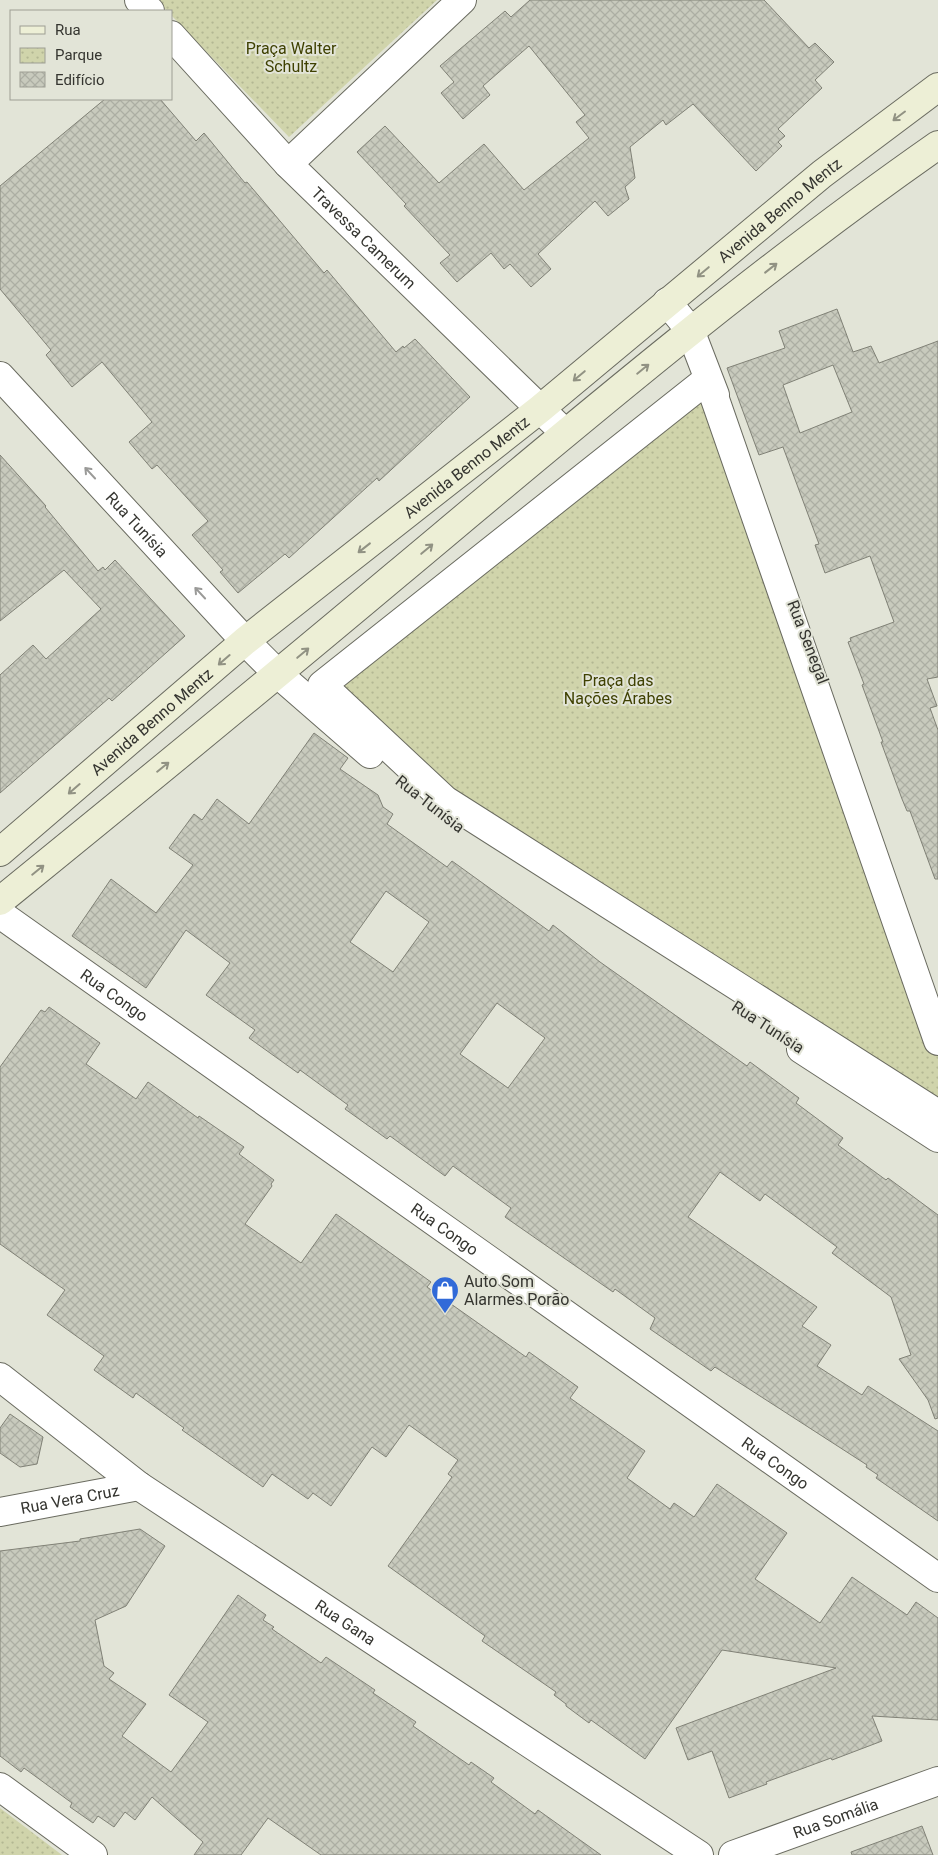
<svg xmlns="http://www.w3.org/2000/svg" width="938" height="1855" font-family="Roboto,sans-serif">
	<defs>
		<pattern id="park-dots" width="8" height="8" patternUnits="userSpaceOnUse" patternTransform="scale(1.25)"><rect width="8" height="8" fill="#d0d4ab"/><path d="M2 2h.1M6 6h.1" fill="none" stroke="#b3b793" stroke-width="1.8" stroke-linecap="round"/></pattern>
		<pattern id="building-cross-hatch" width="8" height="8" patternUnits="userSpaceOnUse" patternTransform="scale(1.25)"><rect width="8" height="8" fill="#c8cabd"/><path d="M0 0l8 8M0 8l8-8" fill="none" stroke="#acaea3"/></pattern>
	</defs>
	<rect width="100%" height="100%" fill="#e2e4d7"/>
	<g fill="url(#park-dots)">
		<path d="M 157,0 L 437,0 L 289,137 L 171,15 L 171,11 L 167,11 Z"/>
		<path d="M 708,379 L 938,1041 L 938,1114 L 445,800 L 322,685 Z"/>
		<path d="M 0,1808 L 62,1855 L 0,1855 Z"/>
	</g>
	<g fill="url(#building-cross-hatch)" stroke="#808176" fill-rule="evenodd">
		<path d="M 530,0 L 764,0 L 809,48 L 815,43 L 834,62 L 815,80 L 822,88 L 778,129 L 785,136 L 778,142 L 782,146 L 756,171 L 693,104 L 666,125 L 663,120 L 630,147 L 635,178 L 625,187 L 629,199 L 608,216 L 595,201 L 538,254 L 551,269 L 531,287 L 510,264 L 504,269 L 491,253 L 457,282 L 440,263 L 450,255 L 404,206 L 406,204 L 357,152 L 385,126 L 439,183 L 484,144 L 524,190 L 589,138 L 576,122 L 585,115 L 529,46 L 483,86 L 490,95 L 463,119 L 441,93 L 454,82 L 440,66 L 505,11 L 511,17 Z"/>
		<path d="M 105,99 L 160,99 L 196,141 L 204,133 L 245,183 L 247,182 L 324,273 L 327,270 L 396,352 L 403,346 L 404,348 L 415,339 L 470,397 L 379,481 L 377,478 L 289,558 L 285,554 L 238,593 L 220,572 L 223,570 L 192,535 L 208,521 L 157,465 L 152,469 L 129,442 L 152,422 L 102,362 L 72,387 L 46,355 L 51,350 L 0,289 L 0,186 Z"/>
		<path d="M 837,309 L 853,352 L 871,346 L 879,363 L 938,341 L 938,677 L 927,679 L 937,706 L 930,708 L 938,730 L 938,879 L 935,879 L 910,811 L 907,811 L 902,799 L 881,742 L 883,742 L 862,685 L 864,684 L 848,642 L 851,641 L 850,638 L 894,622 L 870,556 L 825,573 L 815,545 L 819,544 L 783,447 L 759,455 L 727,368 L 785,348 L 779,331 ZM 833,365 L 852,412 L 800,433 L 783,385 Z"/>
		<path d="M 0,455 L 46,506 L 45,507 L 98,571 L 103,567 L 105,570 L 115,560 L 185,636 L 112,701 L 109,698 L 0,793 L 0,675 L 33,645 L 46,659 L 101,609 L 64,570 L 0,621 Z"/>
		<path d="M 314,733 L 348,758 L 340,769 L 378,795 L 383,807 L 393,814 L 387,824 L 447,867 L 452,861 L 549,931 L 553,925 L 600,962 L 747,1066 L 750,1062 L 799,1098 L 796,1103 L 843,1138 L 838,1145 L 886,1180 L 888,1178 L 938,1215 L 938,1418 L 935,1419 L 928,1400 L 899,1359 L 911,1355 L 891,1297 L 832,1253 L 837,1247 L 765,1194 L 760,1201 L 720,1172 L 688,1217 L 817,1307 L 802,1326 L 831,1345 L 817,1366 L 862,1395 L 868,1386 L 938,1431 L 938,1521 L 876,1478 L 878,1475 L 866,1467 L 867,1465 L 715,1367 L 711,1371 L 650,1329 L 655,1318 L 615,1289 L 613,1292 L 505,1217 L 511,1208 L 453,1166 L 445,1176 L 390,1136 L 387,1139 L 345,1109 L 348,1105 L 300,1070 L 298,1073 L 249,1038 L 255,1030 L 206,995 L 230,963 L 186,930 L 146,988 L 72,936 L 111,879 L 156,913 L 193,865 L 169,848 L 194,814 L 202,820 L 217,799 L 249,824 ZM 386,891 L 429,922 L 393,972 L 350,942 ZM 497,1003 L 545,1038 L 508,1088 L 460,1054 Z"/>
		<path d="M 49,1007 L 100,1043 L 86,1064 L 136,1099 L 148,1082 L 198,1118 L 199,1116 L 244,1147 L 239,1154 L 274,1180 L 271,1184 L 272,1186 L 245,1224 L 301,1263 L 336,1214 L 431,1282 L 427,1287 L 526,1357 L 529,1352 L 578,1387 L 570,1398 L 645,1451 L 627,1478 L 670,1509 L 674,1503 L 694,1517 L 717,1484 L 787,1533 L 755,1579 L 820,1623 L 852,1577 L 907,1615 L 916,1602 L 938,1618 L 938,1720 L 872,1716 L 882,1741 L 832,1760 L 831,1758 L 766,1782 L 767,1784 L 729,1798 L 712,1751 L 688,1760 L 676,1728 L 836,1668 L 722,1650 L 645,1759 L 591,1720 L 589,1723 L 566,1706 L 566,1704 L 554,1695 L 556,1692 L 482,1641 L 485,1636 L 388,1566 L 452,1477 L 448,1474 L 458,1460 L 409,1425 L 386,1457 L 372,1447 L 331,1506 L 313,1493 L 308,1499 L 272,1474 L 263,1487 L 182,1430 L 184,1428 L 136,1393 L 133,1398 L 94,1370 L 104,1356 L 47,1315 L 65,1290 L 0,1244 L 0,1067 L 41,1010 L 45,1012 Z"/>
		<path d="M 10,1414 L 43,1437 L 37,1464 L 20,1467 L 0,1453 L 0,1428 Z"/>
		<path d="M 140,1529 L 165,1546 L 126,1606 L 95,1620 L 104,1666 L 114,1673 L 109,1679 L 146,1704 L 122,1736 L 171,1772 L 208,1722 L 169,1695 L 238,1595 L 266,1615 L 263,1620 L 274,1627 L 272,1629 L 321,1663 L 326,1657 L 375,1690 L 373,1693 L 416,1722 L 413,1726 L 469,1765 L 471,1762 L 494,1778 L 491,1782 L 535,1814 L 538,1810 L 601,1855 L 321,1855 L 268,1818 L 241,1855 L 194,1855 L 203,1842 L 152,1797 L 135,1820 L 125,1812 L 114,1827 L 98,1816 L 93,1823 L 70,1807 L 72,1803 L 24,1768 L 21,1772 L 0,1756 L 0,1551 L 80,1541 L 80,1539 Z"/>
		<path d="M 922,1826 L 933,1855 L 852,1855 L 851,1852 Z"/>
	</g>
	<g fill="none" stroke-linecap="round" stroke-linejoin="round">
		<g stroke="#6a6b60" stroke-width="30">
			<g id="street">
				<path d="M 139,0 L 150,11"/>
				<path id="s1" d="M 171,35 L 288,164 L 565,433"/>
				<path d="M 288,164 L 462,0"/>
				<path d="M 667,302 L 690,330 L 715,395"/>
				<path id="s2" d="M 0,376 L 245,641 L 278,674 L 370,754"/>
				<path id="s3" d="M 0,914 L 938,1578"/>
				<path d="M 938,1041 L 708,379 L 322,685 L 445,800 L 938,1114"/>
				<path d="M 801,1049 L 938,1138"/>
				<path id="s4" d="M 0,1377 L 139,1486 L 699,1855"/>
				<path id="s5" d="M 0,1512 L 139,1486"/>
				<path d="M 0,1787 L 93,1855"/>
				<path id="s6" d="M 733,1855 L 938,1781"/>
			</g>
		</g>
		<g stroke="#6a6b60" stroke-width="30">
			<g id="secondary">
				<path id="s7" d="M 0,852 L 245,641 L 540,409 L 822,174 L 938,87"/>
				<path d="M 0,901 C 133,793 266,684 397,574 C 574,426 749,277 938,145"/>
			</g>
		</g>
		<use href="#street" stroke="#fff" stroke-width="28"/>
		<use href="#secondary" stroke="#edefd6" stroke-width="28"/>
	</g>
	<defs><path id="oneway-shaft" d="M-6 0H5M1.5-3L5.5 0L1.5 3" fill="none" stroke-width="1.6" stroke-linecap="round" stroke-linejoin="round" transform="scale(1.25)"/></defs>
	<g stroke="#919283">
		<use href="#oneway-shaft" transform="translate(899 116) rotate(143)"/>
		<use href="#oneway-shaft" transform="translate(771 268) rotate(-38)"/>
		<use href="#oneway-shaft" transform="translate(703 272) rotate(140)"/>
		<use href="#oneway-shaft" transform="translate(643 369) rotate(-39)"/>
		<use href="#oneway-shaft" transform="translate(579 376) rotate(140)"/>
		<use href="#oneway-shaft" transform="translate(364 548) rotate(142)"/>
		<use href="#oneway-shaft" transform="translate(427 549) rotate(-40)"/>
		<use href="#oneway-shaft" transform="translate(303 653) rotate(-40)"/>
		<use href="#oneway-shaft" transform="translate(224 660) rotate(139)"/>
		<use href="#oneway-shaft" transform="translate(163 767) rotate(-39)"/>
		<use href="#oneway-shaft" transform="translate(74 789) rotate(139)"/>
		<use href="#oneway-shaft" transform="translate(38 870) rotate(-39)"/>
	</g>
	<g stroke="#9a9a98">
		<use href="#oneway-shaft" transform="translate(90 473) rotate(-133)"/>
		<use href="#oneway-shaft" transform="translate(200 593) rotate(-133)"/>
	</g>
	<defs>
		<g id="shop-pin" transform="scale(1.4375)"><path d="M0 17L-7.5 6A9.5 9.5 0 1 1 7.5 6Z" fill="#316ad8" stroke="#e2e4d7"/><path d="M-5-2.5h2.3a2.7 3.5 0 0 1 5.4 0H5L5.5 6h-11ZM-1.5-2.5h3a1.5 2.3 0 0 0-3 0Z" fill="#fff"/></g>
	</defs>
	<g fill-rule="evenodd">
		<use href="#shop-pin" x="445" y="1290"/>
	</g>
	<g text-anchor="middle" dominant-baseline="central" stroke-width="4" stroke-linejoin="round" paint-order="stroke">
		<g font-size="16" fill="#3f4102" stroke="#e2e4d7">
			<text x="291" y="48">Praça Walter<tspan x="291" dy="18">Schultz</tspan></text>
			<text x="618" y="680">Praça das<tspan x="618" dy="18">Nações Árabes</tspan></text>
		</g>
		<g font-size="16" fill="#353530" stroke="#e2e4d7">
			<text stroke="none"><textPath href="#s7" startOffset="1010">Avenida Benno Mentz</textPath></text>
			<text stroke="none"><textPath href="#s1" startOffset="280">Travessa Camerum</textPath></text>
			<text stroke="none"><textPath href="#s7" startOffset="605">Avenida Benno Mentz</textPath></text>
			<text stroke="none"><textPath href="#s2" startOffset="202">Rua Tunísia</textPath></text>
			<text transform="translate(808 642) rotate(69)">Rua Senegal</text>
			<text stroke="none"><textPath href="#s7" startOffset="200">Avenida Benno Mentz</textPath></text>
			<text transform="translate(430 804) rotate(38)">Rua Tunísia</text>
			<text stroke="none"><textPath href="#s3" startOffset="140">Rua Congo</textPath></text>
			<text transform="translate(768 1027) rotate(33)">Rua Tunísia</text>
			<text stroke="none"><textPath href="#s3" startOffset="545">Rua Congo</textPath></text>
			<text stroke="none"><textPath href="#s3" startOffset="950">Rua Congo</textPath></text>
			<text stroke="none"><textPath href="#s5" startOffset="71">Rua Vera Cruz</textPath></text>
			<text stroke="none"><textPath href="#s4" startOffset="424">Rua Gana</textPath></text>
			<text stroke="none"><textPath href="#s6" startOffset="109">Rua Somália</textPath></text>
		</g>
		<g font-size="16" fill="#353530" stroke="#e2e4d7" text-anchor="start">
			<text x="464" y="1281">Auto Som<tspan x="464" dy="18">Alarmes Porão</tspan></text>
		</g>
	</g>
	<rect x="10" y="10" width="162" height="90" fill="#e2e4d7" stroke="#9d9e94"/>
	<rect x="20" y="26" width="25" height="8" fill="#edefd6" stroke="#9d9e94"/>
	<text x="55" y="35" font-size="15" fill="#353530">Rua</text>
	<rect x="20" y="48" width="25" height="15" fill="url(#park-dots)" stroke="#9d9e94"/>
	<text x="55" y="60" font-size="15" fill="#353530">Parque</text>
	<rect x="20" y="72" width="25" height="15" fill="url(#building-cross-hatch)" stroke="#9d9e94"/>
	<text x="55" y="85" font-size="15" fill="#353530">Edifício</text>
</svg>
